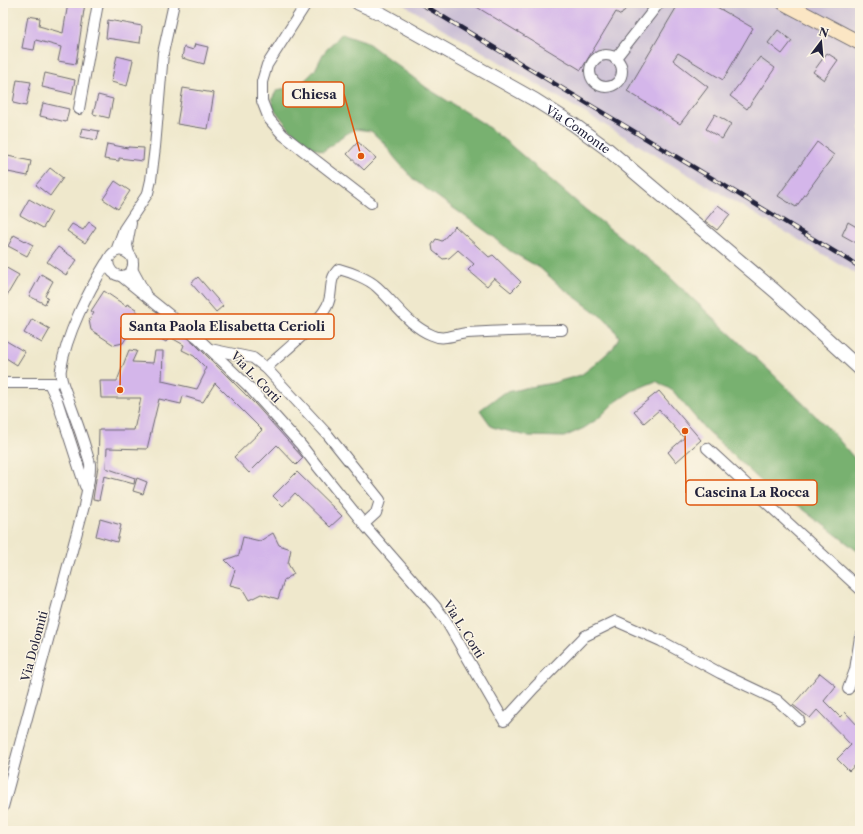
<svg xmlns="http://www.w3.org/2000/svg" width="863" height="834" font-family="'Libre Caslon Text',serif">
	<rect width="100%" height="100%" fill="#fcf5e5"/>
	<filter id="ink" filterUnits="userSpaceOnUse"><feTurbulence type="fractalNoise" baseFrequency=".025" numOctaves="2"/><feDisplacementMap in="SourceGraphic" scale="8" xChannelSelector="R" yChannelSelector="G"/><feConvolveMatrix kernelMatrix="1 2 1 2 8 2 1 2 1" color-interpolation-filters="sRGB"/></filter>
	<filter id="wash" filterUnits="userSpaceOnUse"><feTurbulence type="fractalNoise" baseFrequency=".012" numOctaves="4" result="noise"/><feDisplacementMap in="SourceGraphic" scale="16" xChannelSelector="R" yChannelSelector="G"/><feGaussianBlur stdDeviation="0.9" result="paint"/><feColorMatrix in="noise" values="0 0 0 0 0 0 0 0 0 0 0 0 0 0 0 0 0 1.4 0 .05"/><feComposite in="paint" operator="in"/></filter>
	<g filter="url(#wash)">
		<rect width="100%" height="100%" fill="#efe8cc"/>
		<path fill="#cbbfd5" d="M 401,3 L 860,3 L 860,276 L 645,149 Z"/>
		<path fill="#78b16f" stroke="#4d6a55" d="M 341,33 L 365,41 L 427,88 L 484,124 L 508,143 L 586,210 L 661,269 L 774,375 L 833,433 L 860,465 L 860,553 L 799,506 L 762,482 L 705,429 L 673,391 L 656,381 L 632,391 L 614,403 L 599,418 L 584,428 L 564,437 L 527,436 L 492,427 L 480,410 L 503,393 L 525,388 L 553,383 L 581,375 L 594,365 L 613,348 L 619,337 L 610,323 L 560,286 L 540,268 L 510,251 L 494,237 L 414,180 L 394,157 L 384,143 L 371,131 L 355,129 L 341,137 L 332,145 L 323,151 C 301,146 284,122 272,106 L 273,97 L 277,90 L 300,85 L 315,70 L 323,54 Z"/>
		<g id="blocks">
			<g fill="#d4b6ea">
				<path d="M 68,3 L 85,3 L 76,64 L 58,61 L 61,47 L 36,40 L 34,50 L 22,48 L 28,16 L 40,18 L 39,26 L 63,33 Z"/>
				<path d="M 470,3 L 630,3 L 621,15 L 616,12 L 581,70 Z"/>
				<path d="M 679,3 L 710,3 L 753,28 L 723,80 L 678,53 L 673,60 L 708,87 L 680,124 L 627,91 Z"/>
				<path d="M 108,20 L 142,26 L 140,43 L 106,38 Z"/>
				<path d="M 778,30 L 792,41 L 782,54 L 768,43 Z"/>
				<path d="M 195,44 L 208,47 L 204,64 L 182,58 L 184,47 L 193,50 Z"/>
				<path d="M 827,53 L 838,60 L 824,80 L 813,72 Z"/>
				<path d="M 117,56 L 133,60 L 127,86 L 111,82 Z"/>
				<path d="M 760,57 L 775,68 L 747,109 L 730,96 Z"/>
				<path d="M 45,73 L 75,80 L 72,94 L 42,87 Z"/>
				<path d="M 17,80 L 31,82 L 26,106 L 13,103 Z"/>
				<path d="M 183,88 L 214,93 L 208,129 L 177,124 Z"/>
				<path d="M 98,95 L 113,99 L 109,118 L 93,114 Z"/>
				<path d="M 43,103 L 69,109 L 66,122 L 40,116 Z"/>
				<path d="M 715,114 L 731,124 L 722,139 L 706,129 Z"/>
				<path d="M 82,128 L 99,131 L 97,140 L 80,137 Z"/>
				<path d="M 358,142 L 376,158 L 364,170 L 347,154 Z"/>
				<path d="M 817,142 L 834,155 L 796,207 L 778,196 Z"/>
				<path d="M 107,144 L 128,148 L 128,147 L 144,148 L 143,161 L 119,158 L 119,161 L 104,159 Z"/>
				<path d="M 3,155 L 31,161 L 28,176 L 3,171 Z"/>
				<path d="M 50,168 L 63,178 L 50,196 L 36,185 Z"/>
				<path d="M 115,181 L 130,191 L 118,209 L 103,199 Z"/>
				<path d="M 29,199 L 52,212 L 43,228 L 20,215 Z"/>
				<path d="M 718,205 L 730,214 L 717,230 L 705,221 Z"/>
				<path d="M 89,222 L 96,227 L 85,243 L 67,231 L 72,224 L 83,230 Z"/>
				<path d="M 848,222 L 860,229 L 860,245 L 842,235 Z"/>
				<path d="M 455,226 L 489,257 L 493,255 L 521,282 L 511,292 L 494,278 L 487,286 L 468,270 L 474,264 L 458,250 L 449,258 L 443,259 L 433,251 L 432,245 L 436,239 L 442,241 Z"/>
				<path d="M 14,235 L 33,245 L 27,256 L 8,246 Z"/>
				<path d="M 58,247 L 77,260 L 66,275 L 47,262 Z"/>
				<path d="M 3,266 L 19,275 L 3,302 Z"/>
				<path d="M 41,274 L 53,281 L 45,296 L 48,297 L 45,304 L 29,296 Z"/>
				<path d="M 198,277 L 223,306 L 216,312 L 191,283 Z"/>
				<path d="M 104,291 L 126,306 L 127,304 L 136,309 L 137,321 L 123,343 L 114,345 L 91,330 L 89,320 L 94,313 L 91,311 Z"/>
				<path d="M 158,314 L 193,342 L 255,404 L 303,458 L 296,465 L 277,445 L 249,473 L 234,457 L 262,430 L 215,383 L 203,402 L 183,396 L 181,404 L 159,399 L 147,449 L 107,448 L 106,468 L 135,478 L 134,484 L 104,476 L 99,500 L 93,499 L 98,466 L 99,430 L 134,430 L 141,398 L 101,398 L 100,381 L 117,381 L 129,350 L 137,351 L 132,362 L 153,363 L 155,351 L 163,351 L 162,381 L 197,389 L 205,373 L 204,371 L 206,368 L 194,356 L 182,350 L 184,345 L 170,337 L 166,342 L 147,331 Z"/>
				<path d="M 32,319 L 50,329 L 42,343 L 24,333 Z"/>
				<path d="M 3,339 L 25,352 L 17,365 L 3,356 Z"/>
				<path d="M 659,391 L 701,440 L 676,462 L 668,452 L 684,438 L 659,410 L 644,423 L 634,411 Z"/>
				<path d="M 297,472 L 342,516 L 330,527 L 295,493 L 283,506 L 273,496 Z"/>
				<path d="M 137,478 L 147,482 L 143,494 L 133,491 Z"/>
				<path d="M 100,519 L 121,525 L 117,542 L 96,536 Z"/>
				<path d="M 273,533 L 279,545 L 291,549 L 288,564 L 294,574 L 284,580 L 278,599 L 261,594 L 249,600 L 242,588 L 230,585 L 235,570 L 225,560 L 239,555 L 243,537 L 260,541 Z"/>
				<path d="M 820,673 L 836,686 L 824,701 L 840,717 L 845,712 L 860,728 L 860,761 L 849,771 L 837,759 L 851,745 L 817,710 L 810,718 L 793,705 Z"/>
			</g>
		</g>
	</g>
	<g filter="url(#ink)">
		<use href="#blocks" fill-opacity="0" stroke="#6a676e" stroke-width="1"/>
		<g fill="none" stroke-linecap="round" stroke-linejoin="round">
			<g stroke="#6a676e" stroke-width="12">
				<g id="minor">
					<path d="M 305,3 L 304,7 L 267,65 L 262,82 L 262,101 L 269,119 L 283,135 L 371,203"/>
					<circle cx="606" cy="71" r="16"/>
					<path d="M 615,59 L 659,3"/>
					<path d="M 79,109 L 98,3"/>
					<path d="M 116,251 L 124,229 L 148,193 L 151,180 L 155,147 L 163,53 L 174,3"/>
					<path d="M 129,254 L 127,245 L 131,223"/>
					<path d="M 132,269 L 145,293"/>
					<path d="M 121,276 L 197,337 L 248,386 L 301,445 L 318,467 L 367,528 L 435,606 L 445,619 L 504,721 L 534,688 L 585,636 L 616,621 L 661,641 L 720,673 L 777,700 L 799,720"/>
					<path d="M 210,349 L 253,358 L 266,368 L 328,435 L 380,500 L 376,513 L 364,524"/>
					<path d="M 266,368 C 283,352 317,326 327,306 C 334,293 327,280 339,269 C 350,272 369,279 377,287 C 395,303 409,326 432,335 C 444,341 455,334 467,333 C 499,331 530,330 562,330"/>
					<path d="M 3,383 L 54,383"/>
					<path d="M 49,383 L 57,400 L 85,486"/>
					<path d="M 707,448 L 860,589"/>
					<path d="M 848,689 L 855,670 L 860,637"/>
					<path d="M 3,807 L 84,506 C 86,495 91,475 90,464 C 89,459 87,454 86,450 C 81,432 74,415 68,398 C 65,389 59,378 61,369 C 66,335 88,292 106,263 C 109,260 109,256 113,253 C 117,250 123,250 127,253 C 131,255 133,259 133,263 C 134,280 109,281 108,261"/>
				</g>
			</g>
			<g stroke="#6a676e" stroke-width="15">
				<g id="tertiary">
					<path id="s1" d="M 358,3 L 382,14 L 535,100 L 573,124 L 606,148 L 775,291 L 860,369"/>
				</g>
			</g>
			<g stroke="#6a676e" stroke-width="16">
				<path id="secondary" d="M 784,3 L 860,43"/>
			</g>
			<use href="#minor" stroke="#fff" stroke-width="10"/>
			<use href="#tertiary" stroke="#fff" stroke-width="13"/>
			<use href="#secondary" stroke="#fbe6c4" stroke-width="14"/>
			<g stroke="#22223b" stroke-width="4.5">
				<path id="rail" d="M 420,3 L 860,267"/>
			</g>
			<use href="#rail" stroke="#fcf5e5" stroke-width="3" stroke-dasharray="9" stroke-linecap="butt"/>
		</g>
	</g>
	<g text-anchor="middle" dominant-baseline="central" stroke-width="3" stroke-linejoin="round" paint-order="stroke">
		<g font-size="12" fill="#22223b" stroke="#fcf5e5">
			<text stroke="none"><textPath href="#s1" startOffset="254">Via Comonte</textPath></text>
			<text transform="translate(256 377) rotate(46)">Via L. Corti</text>
			<text transform="translate(464 629) rotate(58)">Via L. Corti</text>
			<text transform="translate(34 646) rotate(-75)">Via Dolomiti</text>
		</g>
	</g>
	<path fill="none" stroke="#de560e" stroke-width="1.5" d="M361 156L344 94M120 390L121 327M685 431L686 493"/>
	<g fill="#de560e" stroke="#fcf5e5" stroke-width="1.5">
		<circle cx="361" cy="156" r="4"/>
		<circle cx="120" cy="390" r="4"/>
		<circle cx="685" cy="431" r="4"/>
	</g>
	<g fill="#fcf5e5" stroke="#de560e" stroke-width="1.5">
		<rect x="283" y="82" width="61" height="25" rx="4"/>
		<rect x="121" y="314" width="213" height="25" rx="4"/>
		<rect x="686" y="480" width="131" height="25" rx="4"/>
	</g>
	<g font-size="13" text-anchor="middle" font-weight="bold" fill="#22223b">
		<text x="314" y="99">Chiesa</text>
		<text x="227" y="331">Santa Paola Elisabetta Cerioli</text>
		<text x="752" y="497">Cascina La Rocca</text>
	</g>
	<rect width="863" height="834" fill="none" stroke="#fcf5e5" stroke-width="16"/>
	<g transform="translate(821 42) rotate(16)" stroke="#fcf5e5" stroke-width="3" paint-order="stroke">
	<path d="M0-3L7 15L0 10L-7 15Z" fill="#22223b"/>
	<text y="-6" font-size="11" font-weight="bold" text-anchor="middle" fill="#22223b">N</text>
	</g>
</svg>
